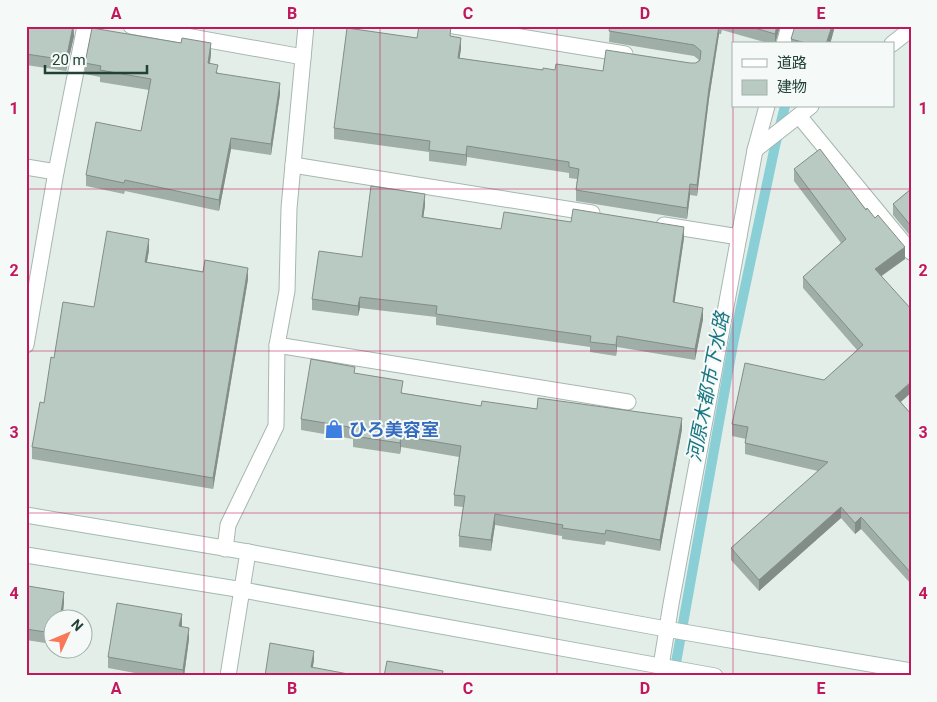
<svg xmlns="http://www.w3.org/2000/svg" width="937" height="702" font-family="Roboto,'Noto Sans JP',sans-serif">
	<rect width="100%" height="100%" fill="#e4eee9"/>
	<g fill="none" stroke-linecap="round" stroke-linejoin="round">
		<path stroke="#8aced6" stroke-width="10" d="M 674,674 L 733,344 L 775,146 L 785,106"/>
		<g stroke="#a6b7b0" stroke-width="17">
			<g id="street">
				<path d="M 131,26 L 303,57"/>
				<path d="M 454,26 L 625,54"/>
				<path d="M 784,44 L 789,26"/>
				<path d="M 892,44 L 911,29"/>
				<path d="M 799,116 L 911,252"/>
				<path d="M 755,150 L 811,106"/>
				<path d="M 293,165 L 592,213"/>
				<path d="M 26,167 L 56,172"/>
				<path d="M 664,225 L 739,237"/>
				<path d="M 26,345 L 56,172 L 85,26"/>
				<path d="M 277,345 L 628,402"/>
				<path d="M 225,549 L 228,525 L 276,426 L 277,345 L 287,291 L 289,208 L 306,26"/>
				<path d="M 661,666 L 671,604 L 755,150 L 767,106"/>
				<path d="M 228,676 L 248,552"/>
			</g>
		</g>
		<g stroke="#a2bbb1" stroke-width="17">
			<g id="secondary">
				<path d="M 26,515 L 248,552 L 666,629 L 911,671"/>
				<path d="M 26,555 L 243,590 L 715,676"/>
			</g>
		</g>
		<use href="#street" stroke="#fff" stroke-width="15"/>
		<use href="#secondary" stroke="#fff" stroke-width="15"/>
	</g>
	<g fill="#9faea7">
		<path d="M 26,26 L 74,26 L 74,36 L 66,71 L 26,65 Z"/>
		<path d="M 610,26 L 780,26 L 775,44 L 771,44 L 722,30 L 721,34 L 719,34 L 709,99 L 697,196 L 690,195 L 687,219 L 576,201 L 576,190 L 577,179 L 569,178 L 569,173 L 467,157 L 466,166 L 429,161 L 429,152 L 334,139 L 334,128 L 417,38 L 451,36 L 461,49 L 459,58 L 543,70 L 603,71 L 690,63 L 696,63 L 699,60 L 694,56 L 609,42 Z"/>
		<path d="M 835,26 L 830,44 L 791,44 L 791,39 Z"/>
		<path d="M 211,54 L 210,63 L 218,73 L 280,94 L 271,155 L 231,149 L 219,211 L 125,191 L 124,194 L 86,186 L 86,175 L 141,131 L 149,90 L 100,82 L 100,77 L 85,74 L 85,63 Z"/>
		<path d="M 794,169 L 866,210 L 905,259 L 882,276 L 901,402 L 911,414 L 911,584 L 861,529 L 855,534 L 841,518 L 759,591 L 731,560 L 731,548 L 818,471 L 745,454 L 745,443 L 746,439 L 732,436 L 732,424 L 824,380 L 857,350 L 803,288 L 803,277 L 841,243 L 794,181 Z"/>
		<path d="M 911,189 L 911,237 L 893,215 L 893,204 Z"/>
		<path d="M 425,205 L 423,217 L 501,229 L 684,238 L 674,303 L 703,319 L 695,360 L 617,347 L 616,356 L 590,352 L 590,347 L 436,325 L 436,317 L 360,308 L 358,316 L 312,310 L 312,299 Z"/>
		<path d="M 149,250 L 147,262 L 248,279 L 213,489 L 32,459 L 32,447 L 44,403 L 54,358 L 94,307 Z"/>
		<path d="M 355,373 L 403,393 L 481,406 L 537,409 L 682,429 L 660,551 L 606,541 L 605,545 L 562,539 L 562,536 L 495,525 L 491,551 L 459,547 L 459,536 L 463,507 L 454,506 L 454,495 L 459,457 L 401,447 L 400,454 L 353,447 L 353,439 L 301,430 L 301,419 Z"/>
		<path d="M 26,597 L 64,603 L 62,620 L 52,620 L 52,644 L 26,640 Z"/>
		<path d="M 181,626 L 189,639 L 184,676 L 151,676 L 108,668 L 108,657 Z"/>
	</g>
	<g fill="#828d88">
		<path d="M 73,26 L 74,36 L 66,71 L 66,60 Z"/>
		<path d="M 719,26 L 719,34 L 709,99 L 697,196 L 697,185 L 709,88 Z"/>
		<path d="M 777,26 L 780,26 L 775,44 L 775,34 Z"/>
		<path d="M 832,26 L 835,26 L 830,44 L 826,44 Z"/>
		<path d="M 461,38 L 461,49 L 458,69 L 458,58 Z"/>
		<path d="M 211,43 L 211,54 L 208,74 L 208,63 Z"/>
		<path d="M 280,83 L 280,94 L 271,155 L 271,144 Z"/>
		<path d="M 231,138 L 231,149 L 219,211 L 219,200 Z"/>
		<path d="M 467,146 L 467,157 L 466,166 L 466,155 Z"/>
		<path d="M 690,184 L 690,195 L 687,219 L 687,208 Z"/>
		<path d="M 425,194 L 425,205 L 422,228 L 422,217 Z"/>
		<path d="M 684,227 L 684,238 L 673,313 L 673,302 Z"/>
		<path d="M 149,239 L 149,250 L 145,273 L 145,262 Z"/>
		<path d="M 905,247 L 905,259 L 875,280 L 875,269 Z"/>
		<path d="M 248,268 L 248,279 L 213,489 L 213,478 Z"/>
		<path d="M 360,297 L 360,308 L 358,316 L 358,306 Z"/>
		<path d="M 703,308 L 703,319 L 695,360 L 695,349 Z"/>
		<path d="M 617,336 L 617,347 L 616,356 L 616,345 Z"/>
		<path d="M 911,382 L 911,393 L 895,407 L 895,396 Z"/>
		<path d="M 682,418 L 682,429 L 660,551 L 660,540 Z"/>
		<path d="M 401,436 L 401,447 L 400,454 L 400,443 Z"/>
		<path d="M 841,507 L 841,518 L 759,591 L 759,580 Z"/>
		<path d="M 495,514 L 495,525 L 491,551 L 491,540 Z"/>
		<path d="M 861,517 L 861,529 L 855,534 L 855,523 Z"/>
		<path d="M 64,592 L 64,603 L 62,620 L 60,620 Z"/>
		<path d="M 182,614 L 182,625 L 179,637 L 179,626 Z"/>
		<path d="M 189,628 L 189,639 L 184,676 L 183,676 L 183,670 Z"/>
		<path d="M 314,651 L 314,661 L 311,676 L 311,667 Z"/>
	</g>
	<g fill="#b9cac2" stroke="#828d88">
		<path d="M 26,26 L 73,26 L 66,60 L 26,54 Z"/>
		<path d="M 419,26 L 451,26 L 450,36 L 461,38 L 458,58 L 543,70 L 543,68 L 555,70 L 556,64 L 603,71 L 606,50 L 690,63 L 696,63 L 700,60 L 701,51 L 694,45 L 609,31 L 610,26 L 719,26 L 709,88 L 697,185 L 690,184 L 687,208 L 576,190 L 579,169 L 569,167 L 569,162 L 467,146 L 466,155 L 429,150 L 430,141 L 334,128 L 347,28 L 417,38 Z"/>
		<path d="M 748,26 L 777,26 L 775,34 Z"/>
		<path d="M 795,26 L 832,26 L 826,44 L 809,44 L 791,39 Z"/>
		<path d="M 92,28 L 181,43 L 182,38 L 211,43 L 208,63 L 218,65 L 216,73 L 280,83 L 271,144 L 231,138 L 219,200 L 125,180 L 124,183 L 86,175 L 96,122 L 141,131 L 151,79 L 100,70 L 101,66 L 85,63 Z"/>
		<path d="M 820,149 L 866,210 L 867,208 L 875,218 L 878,215 L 905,247 L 875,269 L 911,309 L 911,382 L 895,396 L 911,414 L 911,573 L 861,517 L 855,523 L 841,507 L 759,580 L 731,548 L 828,462 L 745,443 L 748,427 L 732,424 L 745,363 L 824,380 L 863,345 L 803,277 L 846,239 L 794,169 Z"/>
		<path d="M 371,186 L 425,194 L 422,217 L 501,229 L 504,212 L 571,222 L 573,209 L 684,227 L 673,302 L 703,308 L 695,349 L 617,336 L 616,345 L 590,342 L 591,336 L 436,314 L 437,306 L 360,297 L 358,306 L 312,299 L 319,251 L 362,257 Z"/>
		<path d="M 911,189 L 911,226 L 893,204 Z"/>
		<path d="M 107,231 L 149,239 L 145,262 L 203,272 L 205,260 L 248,268 L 213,478 L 32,447 L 40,402 L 44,403 L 51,357 L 54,358 L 63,302 L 94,307 Z"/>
		<path d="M 311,359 L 355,367 L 354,373 L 403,381 L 401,393 L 481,406 L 482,401 L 537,409 L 538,398 L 682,418 L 660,540 L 606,530 L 605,534 L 562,528 L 563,525 L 495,514 L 491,540 L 459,536 L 465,496 L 454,495 L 461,446 L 401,436 L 400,443 L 353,436 L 355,428 L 301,419 Z"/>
		<path d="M 28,586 L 64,592 L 60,620 L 52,620 L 52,633 L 26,629 L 26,597 Z"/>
		<path d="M 117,603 L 182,614 L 179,626 L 189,628 L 183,670 L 108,657 Z"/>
		<path d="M 270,643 L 314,651 L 311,667 L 359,676 L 265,676 Z"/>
		<path d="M 387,661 L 443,671 L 442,676 L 384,676 Z"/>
	</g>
	<path fill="none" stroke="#c2185b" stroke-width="1" stroke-opacity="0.55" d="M 204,26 L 204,676M 380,26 L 380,676M 557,26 L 557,676M 733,26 L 733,676M 26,189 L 911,189M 26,351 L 911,351M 26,513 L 911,513"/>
	<defs>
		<g id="shop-bare" transform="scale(1.5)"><path d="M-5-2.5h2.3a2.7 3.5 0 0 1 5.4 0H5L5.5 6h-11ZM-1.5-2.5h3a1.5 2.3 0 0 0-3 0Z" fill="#3f7fe0" stroke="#f5faf8" stroke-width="2.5" paint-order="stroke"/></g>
	</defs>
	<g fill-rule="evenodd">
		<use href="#shop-bare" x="334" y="429"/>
	</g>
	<g text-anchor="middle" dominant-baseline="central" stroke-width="4" stroke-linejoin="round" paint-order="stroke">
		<g font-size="18" font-weight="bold" fill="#366cbe" stroke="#f5faf8" text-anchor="start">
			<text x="349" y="429">ひろ美容室</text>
		</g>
		<g font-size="19" font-style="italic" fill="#197581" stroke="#f5faf8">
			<text transform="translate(708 387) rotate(-79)">河原木都市下水路</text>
		</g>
	</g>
	<rect width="937" height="702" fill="none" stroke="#f5faf8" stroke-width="55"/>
	<rect x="732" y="42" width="162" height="65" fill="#f5faf8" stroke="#a1b0ab"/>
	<rect x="742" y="59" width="25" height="8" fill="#ffffff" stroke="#a1b0ab"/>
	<text x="777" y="68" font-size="15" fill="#224238">道路</text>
	<rect x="742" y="80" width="25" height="15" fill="#b9cac2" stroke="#a1b0ab"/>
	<text x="777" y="92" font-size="15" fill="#224238">建物</text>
	<g transform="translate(68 634) rotate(46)"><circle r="24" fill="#f5faf8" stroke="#a1b0ab"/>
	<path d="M0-4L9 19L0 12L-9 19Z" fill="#f87859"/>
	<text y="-8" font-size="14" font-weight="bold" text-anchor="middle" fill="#224238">N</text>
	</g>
	<path d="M45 65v8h102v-8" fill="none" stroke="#224238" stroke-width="2.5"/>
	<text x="52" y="65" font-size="15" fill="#224238" stroke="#f5faf8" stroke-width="4" paint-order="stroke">20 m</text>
	<rect x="28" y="28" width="882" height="646" fill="none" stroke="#c2185b" stroke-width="2"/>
	<g font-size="16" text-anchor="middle" font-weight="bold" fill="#c2185b">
		<text x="116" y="19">A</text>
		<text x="292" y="19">B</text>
		<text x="468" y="19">C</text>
		<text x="645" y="19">D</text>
		<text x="821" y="19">E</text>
		<text x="14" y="114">1</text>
		<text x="923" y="114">1</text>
		<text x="14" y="276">2</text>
		<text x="923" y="276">2</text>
		<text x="14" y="438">3</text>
		<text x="923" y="438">3</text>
		<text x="14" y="599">4</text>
		<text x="923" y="599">4</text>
		<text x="116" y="694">A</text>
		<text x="292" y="694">B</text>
		<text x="468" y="694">C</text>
		<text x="645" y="694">D</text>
		<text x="821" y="694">E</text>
	</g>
</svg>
